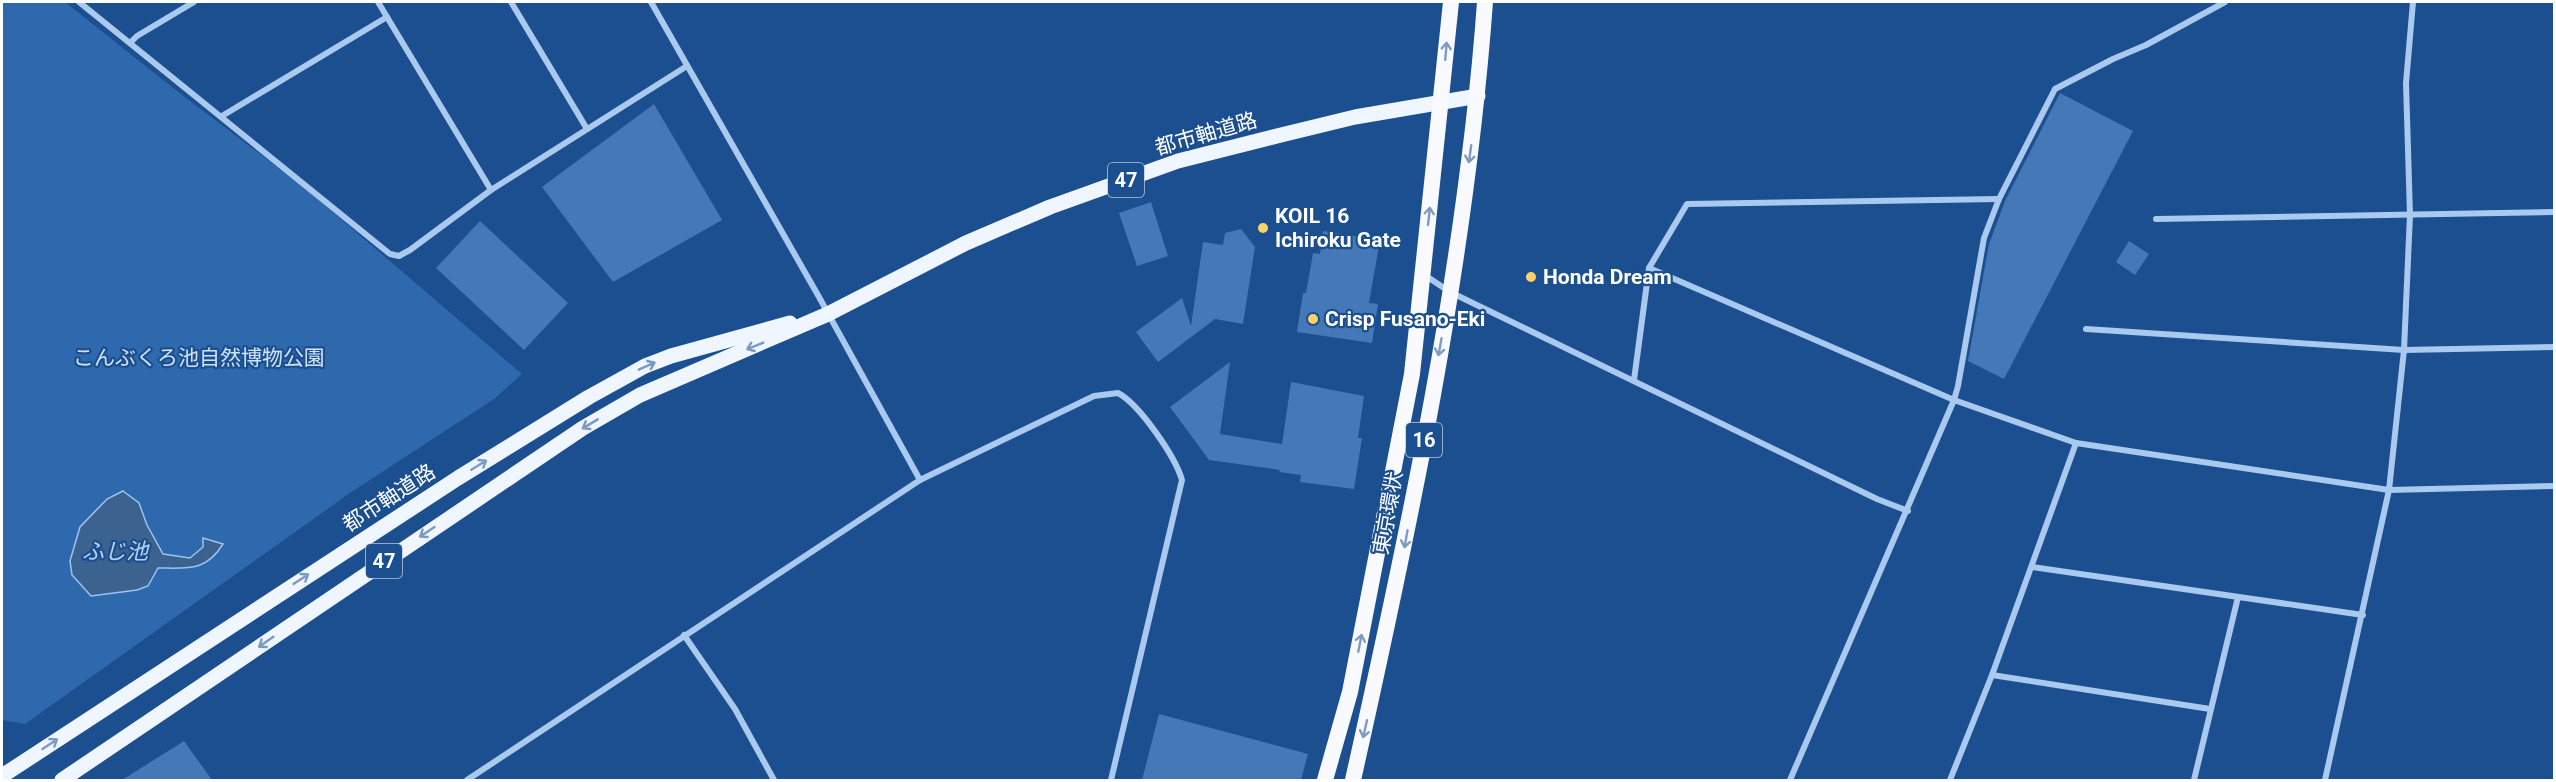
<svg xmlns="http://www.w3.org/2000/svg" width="2556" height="782" font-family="Roboto,'Noto Sans JP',sans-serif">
	<rect width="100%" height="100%" fill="#1b4f8f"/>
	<path fill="#2e69ad" d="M 2,2 L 65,2 L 177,91 L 301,185 L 522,374 L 494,399 L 350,493 L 25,724 L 2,720 Z"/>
	<path fill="#3c6290" stroke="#9cc4f0" stroke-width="1.5" d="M 123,491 L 139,503 L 147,525 L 163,554 L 190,558 L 203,547 L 203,538 L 223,544 C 206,572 187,568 158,568 L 148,586 L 137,590 L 91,596 L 72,575 L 70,561 L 80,527 L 107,499 Z"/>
	<g fill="#4478b7">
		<path d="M 2060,93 L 2133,131 L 2004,379 L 1968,361 L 1989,244 L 2005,201 Z"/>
		<path d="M 654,104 L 722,220 L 613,282 L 542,187 Z"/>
		<path d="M 1151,202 L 1168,256 L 1137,266 L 1119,213 Z"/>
		<path d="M 480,221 L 568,303 L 524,350 L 436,268 Z"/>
		<path d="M 1241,229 L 1255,247 L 1243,324 L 1215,319 L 1158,362 L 1136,332 L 1182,298 L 1191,326 L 1203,242 L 1223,245 L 1225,233 Z"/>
		<path d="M 1323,231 L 1380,240 L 1369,303 L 1378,304 L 1372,343 L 1297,332 L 1303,293 L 1306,293 L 1313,253 L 1320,254 Z"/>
		<path d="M 2129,241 L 2149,254 L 2135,275 L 2116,262 Z"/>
		<path d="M 1230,362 L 1220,434 L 1282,444 L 1291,382 L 1364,396 L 1358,438 L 1362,438 L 1354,489 L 1300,482 L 1301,475 L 1279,472 L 1280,470 L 1209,460 L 1170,407 Z"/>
		<path d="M 1159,714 L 1308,754 L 1301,780 L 1142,780 Z"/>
		<path d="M 184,741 L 212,780 L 122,780 Z"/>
	</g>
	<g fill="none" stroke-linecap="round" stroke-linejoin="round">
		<g stroke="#a9c9ee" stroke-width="6">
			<path d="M 79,2 L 390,254 L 399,256 L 410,250 L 491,190 L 687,66"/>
			<path d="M 378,2 L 491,190"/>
			<path d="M 511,2 L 587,129"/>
			<path d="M 651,2 L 819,297 L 920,480"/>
			<path d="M 130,43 L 137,36 L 194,2"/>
			<path d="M 222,116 L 387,17"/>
			<path d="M 2156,219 L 2554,212"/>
			<path d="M 1649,268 L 1954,400 L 2076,443 L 2389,490 L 2554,486"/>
			<path d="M 1426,276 L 1450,292 L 1877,499 L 1908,511"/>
			<path d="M 2086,329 L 2404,350 L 2554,347"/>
			<path d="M 1634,380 L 1649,268 L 1687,204 L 1999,199"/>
			<path d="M 2032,567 L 2363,615"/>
			<path d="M 684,635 L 735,709 L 774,780"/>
			<path d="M 1992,675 L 2210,709"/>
			<path d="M 467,780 L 920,480 L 1094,396 L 1118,393 C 1139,404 1175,456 1182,480 L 1111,780"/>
			<path d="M 1790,780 L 1954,400 L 1958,386 L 1984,238 L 1999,199 L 2055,89 L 2113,59 L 2146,45 L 2225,2"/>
			<path d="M 1950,780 L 1992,675 L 2076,443"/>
			<path d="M 2194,780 L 2238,597"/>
			<path d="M 2325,780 L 2389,490 L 2404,350 L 2410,215 L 2406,83 L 2413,2"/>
		</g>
		<g stroke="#f0f6ff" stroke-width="15">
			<path d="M 2,776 L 458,478 L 589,397 L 645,366 L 671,356 L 790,323"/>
			<path d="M 62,780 L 583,428 L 640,395 L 828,314 L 966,243 L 1050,207 L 1178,161 L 1281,135 L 1355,117 L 1478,96"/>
		</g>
		<g stroke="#f8faff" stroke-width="16">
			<path d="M 1325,780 L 1350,692 L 1412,374 L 1451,2"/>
			<path d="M 1353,780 C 1410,525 1466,263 1485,2"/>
		</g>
	</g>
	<defs><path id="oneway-shaft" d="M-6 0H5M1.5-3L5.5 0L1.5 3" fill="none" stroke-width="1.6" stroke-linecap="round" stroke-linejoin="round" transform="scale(1.5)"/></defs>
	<g stroke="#7e9cc1">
		<use href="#oneway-shaft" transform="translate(1446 51) rotate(-85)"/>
		<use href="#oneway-shaft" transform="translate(1470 154) rotate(98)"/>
		<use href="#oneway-shaft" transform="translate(1429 216) rotate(-84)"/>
		<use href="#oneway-shaft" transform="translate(1440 347) rotate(100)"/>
		<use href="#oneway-shaft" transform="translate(1406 539) rotate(100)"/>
		<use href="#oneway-shaft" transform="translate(1360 643) rotate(-79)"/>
		<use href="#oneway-shaft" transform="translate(1365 729) rotate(103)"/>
	</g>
	<g stroke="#7b9ac1">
		<use href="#oneway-shaft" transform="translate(755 346) rotate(158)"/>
		<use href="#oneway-shaft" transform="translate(647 366) rotate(-24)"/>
		<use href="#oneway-shaft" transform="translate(590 424) rotate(149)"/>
		<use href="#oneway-shaft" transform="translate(479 465) rotate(-32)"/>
		<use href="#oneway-shaft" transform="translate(427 532) rotate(146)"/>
		<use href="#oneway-shaft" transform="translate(301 579) rotate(-33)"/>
		<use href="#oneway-shaft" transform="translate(266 642) rotate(145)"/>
		<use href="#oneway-shaft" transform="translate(50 744) rotate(-33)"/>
	</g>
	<g fill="#ffd166" stroke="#1b4f8f" stroke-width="2">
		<circle cx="1263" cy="228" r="6"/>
		<circle cx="1531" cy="277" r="6"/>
		<circle cx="1313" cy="319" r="6"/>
	</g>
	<g text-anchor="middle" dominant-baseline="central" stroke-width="4.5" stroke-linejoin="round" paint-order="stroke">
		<g fill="#1b4f8f" stroke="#bbcadd" stroke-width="1.5">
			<rect x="1108" y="163" width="36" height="34" rx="4.5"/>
			<rect x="1406" y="423" width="36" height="34" rx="4.5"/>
			<rect x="366" y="544" width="36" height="34" rx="4.5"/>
		</g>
		<g font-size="20" font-weight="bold" fill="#fff">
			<text x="1126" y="180">47</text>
			<text x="1424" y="440">16</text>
			<text x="384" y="561">47</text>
		</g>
		<g font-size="21" fill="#fff" stroke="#1b4f8f">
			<text transform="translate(1206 134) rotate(-16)">都市軸道路</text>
			<text transform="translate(389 498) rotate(-33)">都市軸道路</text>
			<text transform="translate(1388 513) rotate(-80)">東京環状</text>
		</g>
		<g font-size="21" font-weight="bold" fill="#fff" stroke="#1b4f8f" text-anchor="start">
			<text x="1275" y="216">KOIL 16<tspan x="1275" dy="24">Ichiroku Gate</tspan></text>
			<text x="1543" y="277">Honda Dream</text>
			<text x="1325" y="319">Crisp Fusano-Eki</text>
		</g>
		<g font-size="21" fill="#cfe3fa" stroke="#1b4f8f">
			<text x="199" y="358">こんぶくろ池自然博物公園</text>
		</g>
		<g font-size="22" font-style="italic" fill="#b5d3f5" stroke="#1b4f8f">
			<text x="115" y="551">ふじ池</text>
		</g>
	</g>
	<rect width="2556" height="782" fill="none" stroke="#ffffff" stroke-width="6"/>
</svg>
